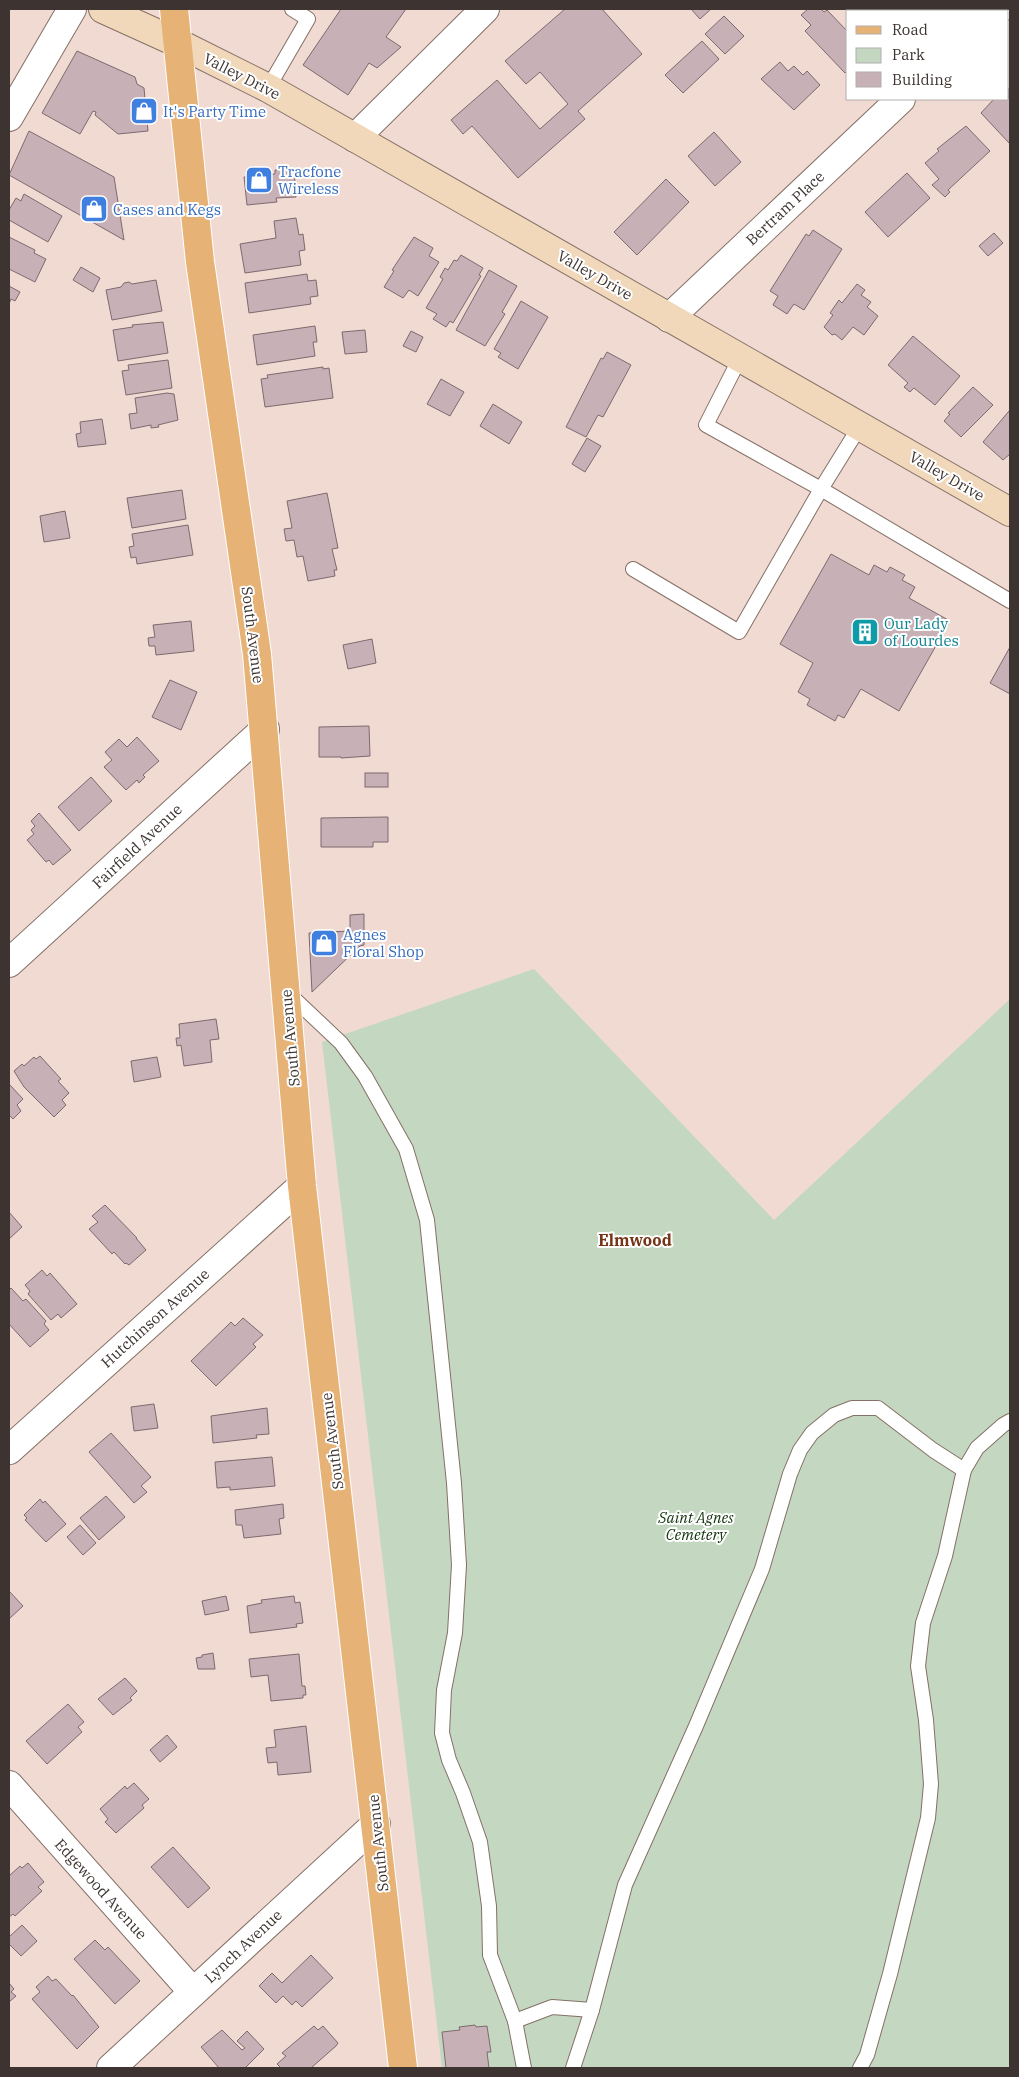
<svg xmlns="http://www.w3.org/2000/svg" width="1019" height="2077" font-family="'IBM Plex Serif',serif">
	<rect width="100%" height="100%" fill="#f1dad1"/>
	<path fill="#c4d8c1" d="M 534,969 L 774,1220 L 1010,999 L 1010,2068 L 442,2068 L 322,1042 Z"/>
	<g fill="#c8b0b7" stroke="#7e696f">
		<path d="M 341,9 L 406,9 L 386,37 L 401,47 L 377,68 L 369,63 L 348,95 L 303,65 Z"/>
		<path d="M 565,9 L 602,9 L 642,54 L 578,111 L 585,119 L 518,178 L 472,126 L 463,134 L 451,120 L 497,80 L 540,129 L 568,104 L 540,72 L 526,84 L 505,61 Z"/>
		<path d="M 691,9 L 711,9 L 700,19 Z"/>
		<path d="M 808,9 L 821,9 L 824,12 L 827,10 L 848,32 L 848,70 L 845,73 L 805,31 L 811,25 L 801,15 Z"/>
		<path d="M 863,9 L 903,9 L 905,11 L 866,11 Z"/>
		<path d="M 724,16 L 744,36 L 725,54 L 705,34 Z"/>
		<path d="M 702,41 L 719,59 L 683,93 L 665,75 Z"/>
		<path d="M 77,51 L 135,77 L 137,84 L 144,88 L 148,131 L 118,134 L 95,115 L 96,112 L 93,111 L 80,134 L 42,113 Z"/>
		<path d="M 780,62 L 788,71 L 794,66 L 803,75 L 807,71 L 820,85 L 794,110 L 761,79 Z"/>
		<path d="M 1010,87 L 1010,144 L 981,113 L 994,99 L 1008,99 L 1008,90 Z"/>
		<path d="M 966,126 L 990,151 L 948,190 L 950,192 L 945,197 L 932,185 L 939,179 L 925,163 L 939,151 L 937,149 Z"/>
		<path d="M 29,131 L 114,177 L 124,240 L 9,175 Z"/>
		<path d="M 714,132 L 741,162 L 715,186 L 688,156 Z"/>
		<path d="M 294,169 L 296,197 L 276,198 L 277,202 L 247,205 L 244,177 L 275,174 L 275,170 Z"/>
		<path d="M 907,173 L 930,198 L 888,237 L 865,212 Z"/>
		<path d="M 666,179 L 689,202 L 637,255 L 614,232 Z"/>
		<path d="M 24,194 L 62,216 L 48,242 L 9,220 L 9,210 L 16,198 L 21,201 Z"/>
		<path d="M 296,218 L 299,235 L 303,234 L 305,250 L 299,251 L 301,265 L 245,273 L 240,244 L 276,238 L 274,221 Z"/>
		<path d="M 813,230 L 842,249 L 804,310 L 794,304 L 787,314 L 773,305 L 778,296 L 770,291 L 806,234 L 809,236 Z"/>
		<path d="M 994,233 L 1003,243 L 988,256 L 979,246 Z"/>
		<path d="M 9,237 L 35,250 L 34,253 L 46,259 L 35,282 L 9,269 Z"/>
		<path d="M 414,237 L 433,248 L 429,256 L 439,262 L 418,296 L 409,290 L 403,298 L 384,287 L 394,271 L 392,270 Z"/>
		<path d="M 461,255 L 483,268 L 479,275 L 481,276 L 453,323 L 450,321 L 446,327 L 433,319 L 437,314 L 426,308 L 443,279 L 440,277 L 445,268 L 448,270 L 454,260 L 457,261 Z"/>
		<path d="M 81,267 L 100,278 L 93,292 L 73,280 Z"/>
		<path d="M 489,270 L 517,286 L 502,312 L 505,314 L 485,346 L 456,330 Z"/>
		<path d="M 307,274 L 308,281 L 316,280 L 318,296 L 310,297 L 311,304 L 249,313 L 245,283 Z"/>
		<path d="M 156,280 L 162,311 L 112,320 L 106,290 L 121,287 L 124,283 L 129,282 L 132,284 Z"/>
		<path d="M 857,284 L 865,290 L 861,295 L 871,302 L 867,307 L 878,316 L 864,335 L 853,327 L 842,340 L 835,334 L 832,335 L 824,327 L 833,315 L 830,313 L 839,300 L 842,303 Z"/>
		<path d="M 9,286 L 20,292 L 15,301 L 11,299 L 9,304 Z"/>
		<path d="M 521,301 L 548,317 L 518,369 L 498,357 L 501,353 L 494,349 Z"/>
		<path d="M 163,322 L 168,353 L 118,361 L 113,330 L 133,327 L 132,325 Z"/>
		<path d="M 315,326 L 317,342 L 313,342 L 315,356 L 257,365 L 253,335 Z"/>
		<path d="M 365,330 L 367,352 L 345,354 L 342,332 Z"/>
		<path d="M 411,331 L 423,337 L 416,352 L 403,346 Z"/>
		<path d="M 913,336 L 960,376 L 935,405 L 914,388 L 910,392 L 904,387 L 908,383 L 888,365 Z"/>
		<path d="M 607,352 L 631,365 L 603,417 L 598,415 L 586,437 L 566,427 L 601,358 L 603,359 Z"/>
		<path d="M 168,360 L 172,388 L 126,395 L 122,371 L 129,370 L 128,365 Z"/>
		<path d="M 323,367 L 323,369 L 329,368 L 333,398 L 265,407 L 261,379 L 268,378 L 267,375 Z"/>
		<path d="M 441,379 L 464,392 L 450,416 L 427,404 Z"/>
		<path d="M 973,387 L 993,405 L 961,437 L 944,421 L 950,414 L 948,413 Z"/>
		<path d="M 167,393 L 174,394 L 178,420 L 158,425 L 159,427 L 151,428 L 151,425 L 131,429 L 129,414 L 137,413 L 135,398 Z"/>
		<path d="M 493,404 L 522,422 L 509,444 L 480,426 Z"/>
		<path d="M 1009,411 L 1010,413 L 1010,454 L 1003,460 L 983,442 Z"/>
		<path d="M 102,419 L 106,444 L 78,447 L 76,434 L 81,433 L 80,422 Z"/>
		<path d="M 587,438 L 601,446 L 585,472 L 572,464 Z"/>
		<path d="M 182,490 L 186,519 L 132,528 L 127,498 Z"/>
		<path d="M 327,493 L 338,548 L 332,549 L 337,570 L 334,570 L 335,576 L 308,581 L 303,556 L 297,557 L 294,540 L 286,541 L 284,529 L 292,528 L 287,501 Z"/>
		<path d="M 65,511 L 70,538 L 44,542 L 40,516 Z"/>
		<path d="M 188,525 L 193,555 L 137,564 L 136,557 L 131,558 L 129,547 L 134,546 L 132,534 Z"/>
		<path d="M 831,554 L 869,575 L 874,565 L 887,572 L 890,567 L 905,575 L 902,580 L 915,587 L 909,598 L 950,621 L 899,711 L 861,689 L 844,718 L 838,715 L 835,721 L 807,705 L 810,699 L 798,692 L 813,663 L 780,644 Z"/>
		<path d="M 191,621 L 194,651 L 156,655 L 155,646 L 149,646 L 148,638 L 155,637 L 153,625 Z"/>
		<path d="M 372,639 L 376,663 L 348,669 L 343,645 Z"/>
		<path d="M 1010,647 L 1010,694 L 990,683 Z"/>
		<path d="M 170,680 L 197,692 L 181,730 L 152,717 Z"/>
		<path d="M 369,726 L 370,756 L 341,758 L 341,757 L 319,757 L 319,727 Z"/>
		<path d="M 137,737 L 159,761 L 143,775 L 145,777 L 139,783 L 137,780 L 126,790 L 104,767 L 112,760 L 105,752 L 119,739 L 127,747 Z"/>
		<rect x="365" y="773" width="23" height="14"/>
		<path d="M 91,777 L 112,801 L 79,831 L 58,807 Z"/>
		<path d="M 39,813 L 71,850 L 53,865 L 49,860 L 46,862 L 27,840 L 34,834 L 31,830 L 35,826 L 31,821 Z"/>
		<path d="M 388,817 L 388,842 L 373,842 L 373,847 L 321,847 L 321,818 Z"/>
		<path d="M 364,914 L 364,945 L 360,946 L 312,992 L 309,933 L 350,931 L 350,915 Z"/>
		<path d="M 216,1019 L 219,1039 L 210,1040 L 212,1062 L 184,1066 L 181,1045 L 177,1046 L 176,1038 L 180,1038 L 179,1024 Z"/>
		<path d="M 40,1056 L 61,1079 L 58,1081 L 69,1093 L 62,1100 L 66,1105 L 54,1117 L 24,1087 L 14,1071 L 22,1064 L 24,1066 L 34,1057 L 36,1059 Z"/>
		<path d="M 157,1057 L 161,1077 L 134,1082 L 131,1061 Z"/>
		<path d="M 9,1084 L 23,1099 L 17,1105 L 21,1111 L 13,1119 L 9,1115 Z"/>
		<path d="M 105,1205 L 137,1238 L 136,1238 L 146,1250 L 129,1265 L 126,1263 L 125,1264 L 114,1252 L 112,1254 L 89,1229 L 98,1222 L 92,1216 Z"/>
		<path d="M 9,1212 L 22,1227 L 9,1239 Z"/>
		<path d="M 42,1270 L 47,1276 L 50,1273 L 77,1304 L 61,1318 L 58,1314 L 51,1320 L 28,1294 L 30,1291 L 25,1285 Z"/>
		<path d="M 11,1288 L 23,1301 L 26,1299 L 46,1321 L 44,1324 L 49,1330 L 30,1347 L 9,1324 L 9,1290 Z"/>
		<path d="M 243,1318 L 263,1335 L 253,1344 L 256,1347 L 216,1386 L 191,1361 L 231,1322 L 235,1326 Z"/>
		<path d="M 154,1404 L 158,1428 L 134,1431 L 131,1407 Z"/>
		<path d="M 267,1408 L 269,1434 L 256,1435 L 257,1438 L 213,1443 L 211,1416 Z"/>
		<path d="M 111,1433 L 151,1477 L 141,1486 L 147,1492 L 134,1503 L 89,1452 Z"/>
		<path d="M 272,1457 L 275,1486 L 230,1490 L 230,1487 L 217,1488 L 215,1462 Z"/>
		<path d="M 106,1496 L 125,1517 L 99,1540 L 80,1518 Z"/>
		<path d="M 40,1499 L 43,1503 L 45,1501 L 66,1524 L 46,1542 L 25,1520 L 27,1518 L 24,1515 Z"/>
		<path d="M 283,1504 L 284,1518 L 279,1519 L 281,1534 L 244,1538 L 242,1525 L 236,1525 L 235,1510 Z"/>
		<path d="M 80,1525 L 96,1543 L 83,1555 L 67,1537 Z"/>
		<path d="M 9,1591 L 23,1606 L 9,1619 Z"/>
		<path d="M 226,1596 L 229,1610 L 205,1615 L 202,1601 Z"/>
		<path d="M 294,1596 L 295,1603 L 300,1602 L 303,1623 L 296,1624 L 297,1627 L 250,1633 L 247,1606 L 262,1603 L 261,1600 Z"/>
		<path d="M 213,1653 L 215,1669 L 198,1669 L 196,1658 L 202,1657 L 202,1655 Z"/>
		<path d="M 299,1654 L 302,1686 L 305,1686 L 306,1695 L 303,1695 L 303,1698 L 271,1701 L 268,1675 L 251,1677 L 249,1659 Z"/>
		<path d="M 125,1678 L 137,1691 L 130,1698 L 132,1700 L 113,1715 L 98,1699 Z"/>
		<path d="M 68,1704 L 84,1722 L 78,1727 L 82,1732 L 47,1764 L 26,1741 Z"/>
		<path d="M 306,1726 L 311,1772 L 278,1775 L 277,1762 L 268,1763 L 266,1748 L 276,1747 L 274,1730 Z"/>
		<path d="M 167,1735 L 177,1747 L 160,1762 L 150,1750 Z"/>
		<path d="M 134,1783 L 149,1799 L 142,1805 L 144,1808 L 116,1833 L 105,1822 L 108,1819 L 100,1809 L 125,1786 L 127,1789 Z"/>
		<path d="M 173,1847 L 210,1888 L 188,1908 L 151,1867 Z"/>
		<path d="M 28,1863 L 44,1882 L 38,1887 L 42,1891 L 15,1916 L 13,1914 L 9,1917 L 9,1876 L 20,1866 L 22,1868 Z"/>
		<path d="M 22,1925 L 37,1941 L 21,1956 L 9,1944 L 9,1937 Z"/>
		<path d="M 95,1940 L 105,1950 L 108,1947 L 140,1981 L 115,2004 L 74,1959 Z"/>
		<path d="M 311,1955 L 333,1978 L 302,2007 L 296,2001 L 292,2005 L 283,1996 L 276,2003 L 259,1986 L 272,1973 L 282,1983 Z"/>
		<path d="M 48,1976 L 52,1981 L 56,1979 L 72,1996 L 73,1995 L 99,2027 L 77,2049 L 32,1999 L 40,1992 L 36,1987 Z"/>
		<path d="M 9,1983 L 14,1989 L 11,1992 L 16,1996 L 9,2002 Z"/>
		<path d="M 475,2025 L 476,2027 L 487,2026 L 491,2052 L 487,2052 L 489,2068 L 446,2068 L 442,2032 L 460,2030 L 459,2027 Z"/>
		<path d="M 314,2026 L 318,2030 L 323,2026 L 338,2043 L 336,2046 L 311,2068 L 281,2068 L 277,2064 L 286,2056 L 282,2053 Z"/>
		<path d="M 222,2030 L 242,2050 L 245,2048 L 237,2041 L 247,2031 L 264,2049 L 245,2068 L 219,2068 L 201,2047 Z"/>
	</g>
	<g fill="none" stroke-linecap="round" stroke-linejoin="round">
		<g stroke="#847067" stroke-width="16">
			<g id="service">
				<path d="M 268,88 L 308,19 L 292,9"/>
				<path d="M 740,358 L 706,425 L 821,489 L 860,426"/>
				<path d="M 633,569 L 739,632 L 821,489 L 1010,601"/>
				<path d="M 287,992 L 341,1043 L 365,1076 L 406,1149 L 427,1220 L 454,1483 L 459,1565 L 455,1633 L 444,1690 L 442,1733 L 449,1760 L 463,1793 L 480,1842 L 489,1906 L 490,1955 L 515,2021 L 524,2068"/>
				<path d="M 515,2021 L 552,2007 L 592,2010"/>
				<path d="M 573,2068 L 592,2010 L 625,1885 L 696,1726 L 762,1569 L 790,1474 L 800,1450 L 812,1433 L 834,1415 L 852,1408 L 878,1408 L 933,1450 L 964,1470"/>
				<path d="M 860,2068 L 867,2055 L 890,1974 L 928,1818 L 931,1784 L 926,1720 L 918,1666 L 923,1623 L 945,1556 L 964,1470 L 977,1448 L 1003,1425 L 1010,1421"/>
			</g>
		</g>
		<g stroke="#847067" stroke-width="30">
			<g id="minor">
				<path d="M 996,11 L 999,9"/>
				<path d="M 9,117 L 72,9"/>
				<path d="M 355,138 L 485,9"/>
				<path d="M 669,318 L 901,99"/>
				<path d="M 9,963 L 265,729"/>
				<path d="M 9,1450 L 302,1186"/>
				<path d="M 9,1785 L 193,1992"/>
				<path d="M 111,2068 L 376,1824"/>
			</g>
		</g>
		<g stroke="#847067" stroke-width="30">
			<path id="secondary" d="M 103,9 L 178,43 L 268,88 L 1010,512"/>
		</g>
		<g stroke="#fff" stroke-width="30">
			<path id="primary" d="M 174,9 L 200,262 L 257,654 L 302,1186 L 403,2068"/>
		</g>
		<use href="#service" stroke="#fff" stroke-width="14"/>
		<use href="#minor" stroke="#fff" stroke-width="28"/>
		<use href="#secondary" stroke="#f2d8ba" stroke-width="28"/>
		<use href="#primary" stroke="#e6b275" stroke-width="28"/>
	</g>
	<defs>
		<g id="shop-square" transform="scale(1.4375)"><rect x="-9" y="-9" width="18" height="18" rx="4" fill="#3f7fe0" stroke="#fff"/><path d="M-5-2.5h2.3a2.7 3.5 0 0 1 5.4 0H5L5.5 6h-11ZM-1.5-2.5h3a1.5 2.3 0 0 0-3 0Z" fill="#fff"/></g>
		<g id="building-square" transform="scale(1.4375)"><rect x="-9" y="-9" width="18" height="18" rx="4" fill="#0f9aa8" stroke="#fff"/><path d="M-4-6H4V6H1V3H-1V6H-4ZM-2.5-4.3h1.7v1.8h-1.7ZM.8-4.3h1.7v1.8H.8ZM-2.5-1h1.7V.8h-1.7ZM.8-1h1.7V.8H.8Z" fill="#fff"/></g>
	</defs>
	<g fill-rule="evenodd">
		<use href="#shop-square" x="144" y="111"/>
		<use href="#shop-square" x="259" y="180"/>
		<use href="#shop-square" x="94" y="209"/>
		<use href="#building-square" x="865" y="632"/>
		<use href="#shop-square" x="324" y="943"/>
	</g>
	<g text-anchor="middle" dominant-baseline="central" stroke-width="4" stroke-linejoin="round" paint-order="stroke">
		<g font-size="15" fill="#3d3431" stroke="#fff">
			<text transform="translate(242 76) rotate(27)">Valley Drive</text>
			<text transform="translate(785 208) rotate(-43)">Bertram Place</text>
			<text transform="translate(595 275) rotate(30)">Valley Drive</text>
			<text transform="translate(947 476) rotate(30)">Valley Drive</text>
			<text transform="translate(253 635) rotate(83)">South Avenue</text>
			<text transform="translate(137 846) rotate(-43)">Fairfield Avenue</text>
			<text transform="translate(290 1038) rotate(-95)">South Avenue</text>
			<text transform="translate(155 1318) rotate(-42)">Hutchinson Avenue</text>
			<text transform="translate(332 1441) rotate(-97)">South Avenue</text>
			<text transform="translate(378 1843) rotate(-96)">South Avenue</text>
			<text transform="translate(101 1889) rotate(48)">Edgewood Avenue</text>
			<text transform="translate(243 1946) rotate(-43)">Lynch Avenue</text>
		</g>
		<g font-size="15" fill="#366cbe" stroke="#fff" text-anchor="start">
			<text x="163" y="111">It's Party Time</text>
			<text x="278" y="171">Tracfone<tspan x="278" dy="17">Wireless</tspan></text>
			<text x="113" y="209">Cases and Kegs</text>
			<text x="343" y="934">Agnes<tspan x="343" dy="17">Floral Shop</tspan></text>
		</g>
		<g font-size="15" fill="#0d838f" stroke="#fff" text-anchor="start">
			<text x="884" y="623">Our Lady<tspan x="884" dy="17">of Lourdes</tspan></text>
		</g>
		<g font-size="15" font-style="italic" fill="#11320c" stroke="#fff">
			<text x="696" y="1517">Saint Agnes<tspan x="696" dy="17">Cemetery</tspan></text>
		</g>
		<g font-size="16" font-weight="bold" fill="#743415" stroke="#fff">
			<text x="635" y="1240">Elmwood</text>
		</g>
	</g>
	<rect width="1019" height="2077" fill="none" stroke="#3d3431" stroke-width="20"/>
	<rect x="846" y="10" width="162" height="90" fill="#ffffff" stroke="#b1aead"/>
	<rect x="856" y="26" width="25" height="8" fill="#e6b275" stroke="#b1aead"/>
	<text x="892" y="35" font-size="15" fill="#3d3431">Road</text>
	<rect x="856" y="48" width="25" height="15" fill="#c4d8c1" stroke="#b1aead"/>
	<text x="892" y="60" font-size="15" fill="#3d3431">Park</text>
	<rect x="856" y="72" width="25" height="15" fill="#c8b0b7" stroke="#b1aead"/>
	<text x="892" y="85" font-size="15" fill="#3d3431">Building</text>
</svg>
